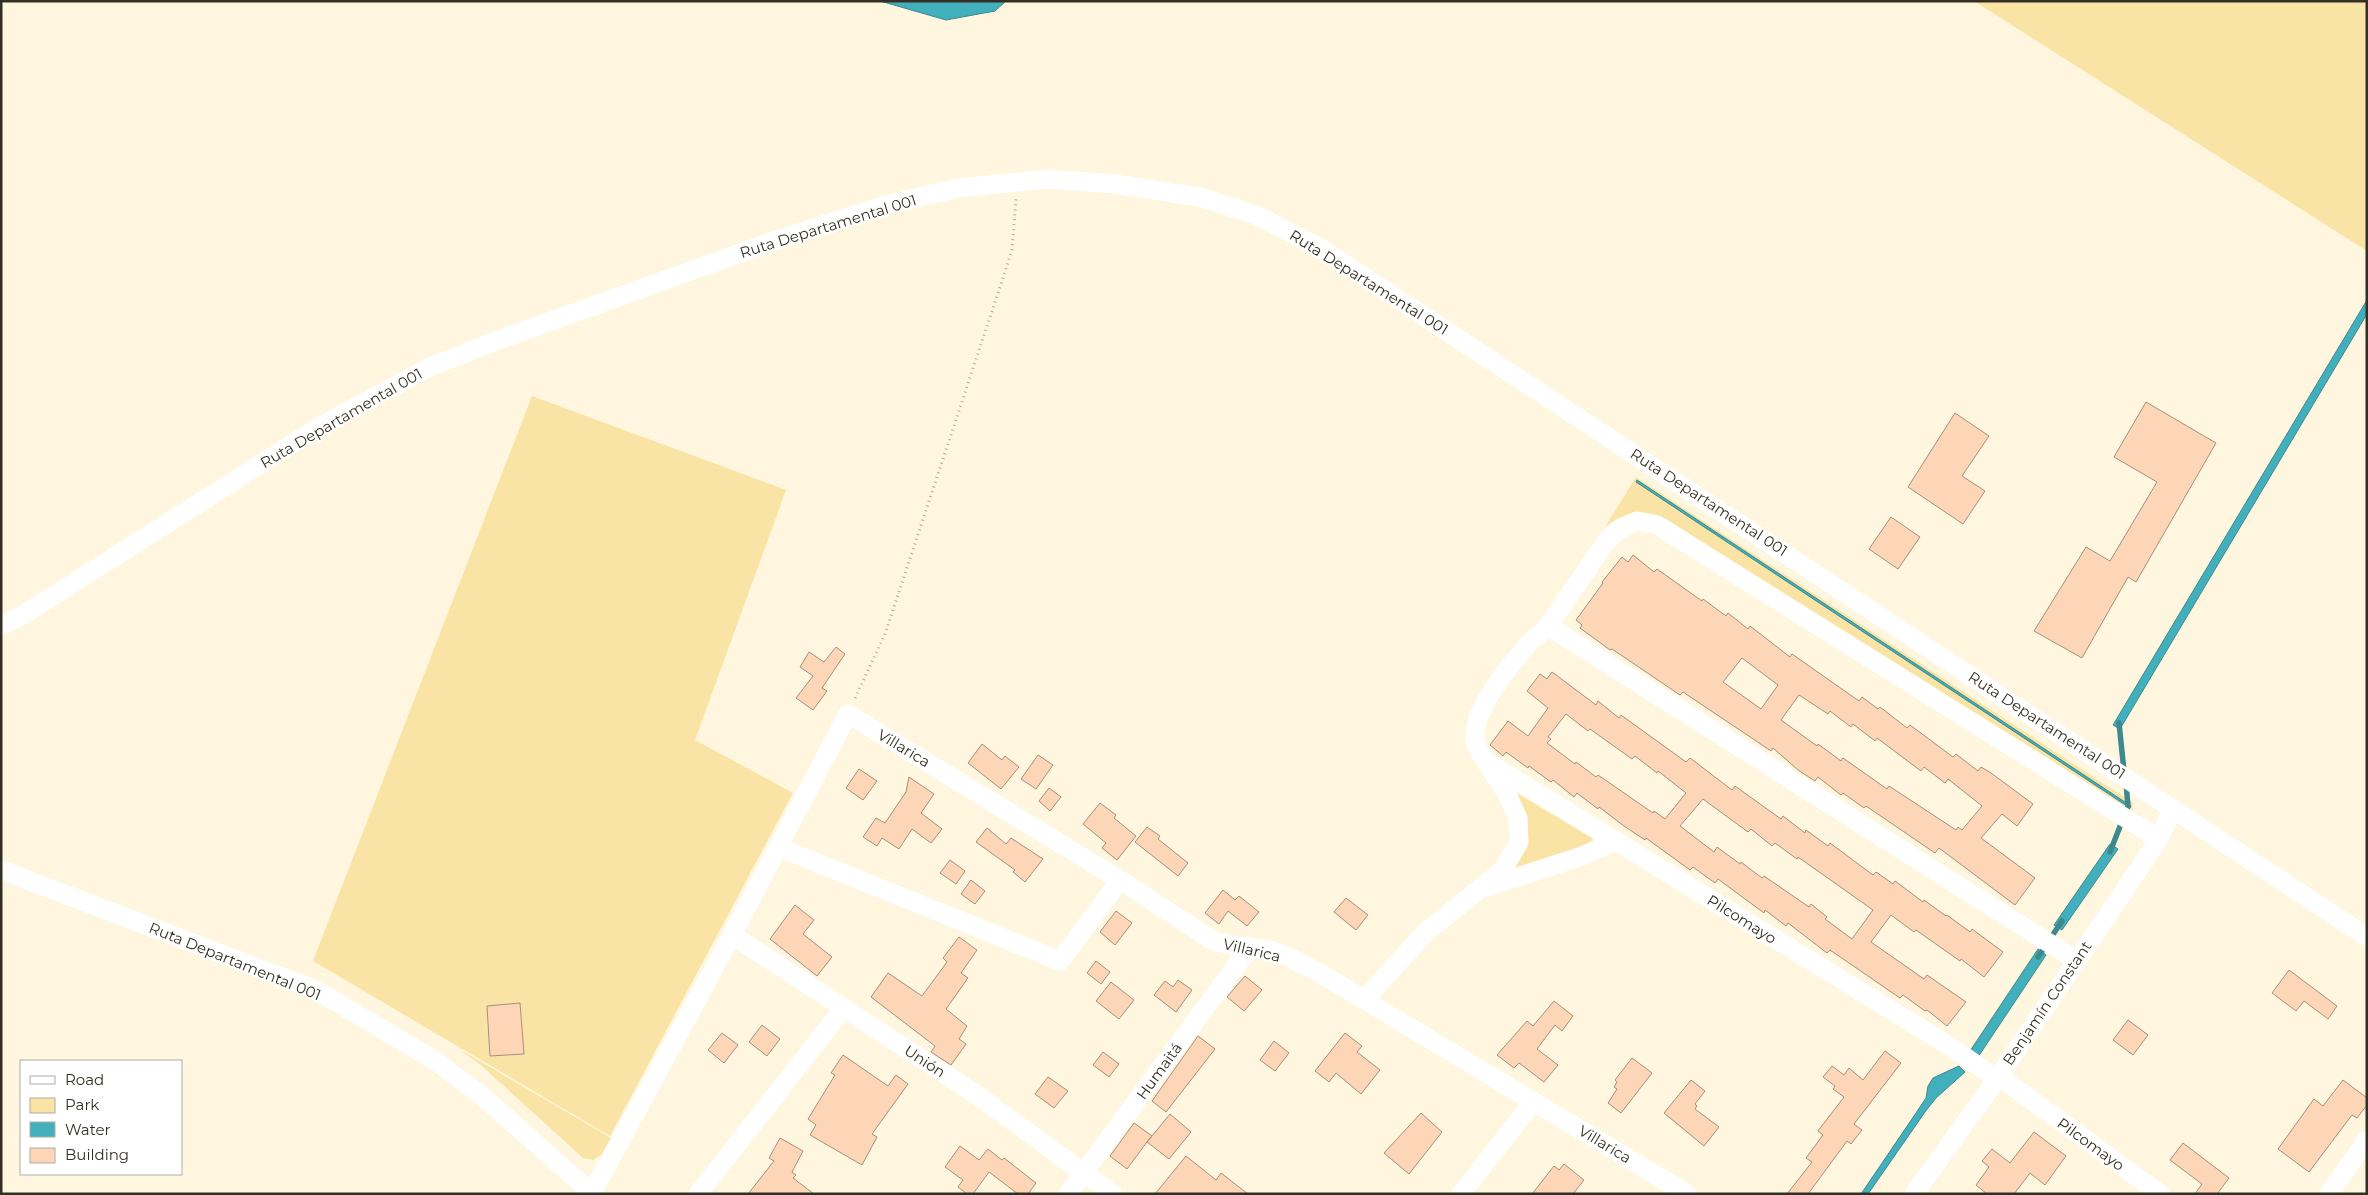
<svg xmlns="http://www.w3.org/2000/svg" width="2368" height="1195" font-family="Montserrat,sans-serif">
	<rect width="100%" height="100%" fill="#fef6de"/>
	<g fill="#f9e4a5">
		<path d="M 1974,1 L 2367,1 L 2367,251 Z"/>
		<path d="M 532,396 L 786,490 L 695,740 L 793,793 L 610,1136 L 313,961 Z"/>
		<path d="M 1636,477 L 2133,803 L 2132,810 L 2127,810 L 1666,519 C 1643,508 1625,511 1605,527 Z"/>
		<path d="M 1515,792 L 1592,838 L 1594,842 L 1508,874 C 1535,844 1531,827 1515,792 Z"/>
		<path d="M 459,1049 L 611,1138 L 602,1154 L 593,1160 L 583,1158 L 483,1067 Z"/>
	</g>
	<g fill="#42afbc" stroke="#3e898e">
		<path d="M 880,1 L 1006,1 L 995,11 L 946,20 Z"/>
		<path d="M 2367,300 L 2367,314 L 2120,729 L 2113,725 Z"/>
		<path d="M 1637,480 L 2131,806 L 2130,808 L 1636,482 Z"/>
		<path d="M 2110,844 L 2118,849 L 2062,930 L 2054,925 Z"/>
		<path d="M 2038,949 L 2046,955 L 1978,1057 L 1970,1051 Z"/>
		<path d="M 1959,1066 L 1965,1072 L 1936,1098 L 1925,1112 L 1868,1194 L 1861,1194 L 1916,1113 L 1926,1098 L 1928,1086 L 1933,1078 Z"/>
	</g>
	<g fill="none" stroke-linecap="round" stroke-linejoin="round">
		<g stroke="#3e898e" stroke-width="5.5">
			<path d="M 2119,723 L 2124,771"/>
			<path d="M 2110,852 L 2128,806 L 2126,783"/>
			<path d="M 2038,957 L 2062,921"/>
		</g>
	</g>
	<g fill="#fcd6b7" stroke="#a78f7b" fill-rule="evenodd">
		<path d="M 2146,402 L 2216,443 L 2136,582 L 2128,577 L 2082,658 L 2034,631 L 2086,547 L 2110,561 L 2157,482 L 2114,457 Z"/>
		<path d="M 1955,413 L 1989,436 L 1962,476 L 1985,491 L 1963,524 L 1908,487 Z"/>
		<path d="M 1891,517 L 1920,537 L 1898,569 L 1869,549 Z"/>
		<path d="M 1633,555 L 1654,572 L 1657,569 L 1702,601 L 1703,599 L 1726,616 L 1728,613 L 1748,629 L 1750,626 L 1790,657 L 1792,654 L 1859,701 L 1862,697 L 1878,709 L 1880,707 L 1907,728 L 1910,725 L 1953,757 L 1956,754 L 1978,771 L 1981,767 L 1991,773 L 2033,804 L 2017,826 L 2002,814 L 1981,838 L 2035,878 L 2015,905 L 1939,848 L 1935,853 L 1866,806 L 1864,808 L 1843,793 L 1841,795 L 1818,777 L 1815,781 L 1798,770 L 1773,748 L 1771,751 L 1683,692 L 1680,695 L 1612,649 L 1610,650 L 1580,628 L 1582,625 L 1576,620 L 1603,583 L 1602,582 L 1622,557 L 1628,562 ZM 1742,658 L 1778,685 L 1761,709 L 1723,682 ZM 1799,695 L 1828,714 L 1830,711 L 1851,727 L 1853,724 L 1875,741 L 1877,738 L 1921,771 L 1924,767 L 1945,783 L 1948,779 L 1982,806 L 1962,830 L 1958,827 L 1956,830 L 1889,786 L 1887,789 L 1843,758 L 1841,761 L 1818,744 L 1817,746 L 1781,720 Z"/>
		<path d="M 836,647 L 845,654 L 822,688 L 827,691 L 813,710 L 796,698 L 813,676 L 800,667 L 809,652 L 824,662 Z"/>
		<path d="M 1552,672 L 1596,705 L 1598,701 L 1619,718 L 1621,715 L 1686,762 L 1690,758 L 1732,790 L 1735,786 L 1781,819 L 1783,816 L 1805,833 L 1806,830 L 1828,846 L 1830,843 L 1873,875 L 1876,872 L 1893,884 L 1895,881 L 1923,902 L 1924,900 L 1946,916 L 1947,915 L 1970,932 L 1972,929 L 2003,952 L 1984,977 L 1961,959 L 1960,961 L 1916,930 L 1914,932 L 1891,915 L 1871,942 L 1924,979 L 1927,975 L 1966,1002 L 1947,1026 L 1927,1010 L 1925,1011 L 1903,995 L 1900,998 L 1830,950 L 1827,953 L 1788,923 L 1786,926 L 1765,910 L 1764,913 L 1718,879 L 1715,883 L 1693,867 L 1690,870 L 1646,838 L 1645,840 L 1624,826 L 1599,807 L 1598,809 L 1577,793 L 1574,797 L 1553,780 L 1551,782 L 1529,766 L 1528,768 L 1506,752 L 1503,756 L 1490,745 L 1508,721 L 1528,736 L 1548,708 L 1527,691 L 1540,674 L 1547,679 ZM 1566,714 L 1588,731 L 1590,729 L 1632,759 L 1635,756 L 1657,773 L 1658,771 L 1686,793 L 1665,819 L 1654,811 L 1653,813 L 1598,775 L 1596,777 L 1576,762 L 1575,764 L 1547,743 L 1551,739 L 1548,737 ZM 1703,799 L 1748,832 L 1751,829 L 1772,846 L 1775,843 L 1797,859 L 1798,857 L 1873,910 L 1852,939 L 1825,919 L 1827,917 L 1811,904 L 1809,907 L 1764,876 L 1762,878 L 1741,862 L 1740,864 L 1717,847 L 1714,852 L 1680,826 Z"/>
		<path d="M 982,744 L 1002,760 L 1005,756 L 1019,767 L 1001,789 L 968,763 Z"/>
		<path d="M 1038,755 L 1053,765 L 1036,789 L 1021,779 Z"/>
		<path d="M 859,769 L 877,781 L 863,800 L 846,788 Z"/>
		<path d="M 909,777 L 934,794 L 921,813 L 942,829 L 931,843 L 912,829 L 899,849 L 882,838 L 877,846 L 863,837 L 876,818 L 885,823 L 906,792 Z"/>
		<path d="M 1049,788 L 1061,797 L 1050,811 L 1039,801 Z"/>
		<path d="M 1100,803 L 1116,815 L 1114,818 L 1136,836 L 1117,860 L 1102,848 L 1106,843 L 1083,824 Z"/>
		<path d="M 1147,827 L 1160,836 L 1158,839 L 1188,863 L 1178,876 L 1135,842 Z"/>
		<path d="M 987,828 L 1006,844 L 1011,838 L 1043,859 L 1025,882 L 1013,872 L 1015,870 L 976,842 Z"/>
		<path d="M 950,860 L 965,871 L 956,884 L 940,873 Z"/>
		<path d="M 971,880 L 985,891 L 975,904 L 961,894 Z"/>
		<path d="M 1223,890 L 1235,900 L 1239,896 L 1259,912 L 1247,926 L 1228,911 L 1219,924 L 1205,913 Z"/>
		<path d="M 1346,898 L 1368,915 L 1356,930 L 1334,912 Z"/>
		<path d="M 795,905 L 814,920 L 803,934 L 832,957 L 817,976 L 770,939 Z"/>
		<path d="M 1116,911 L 1132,923 L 1115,945 L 1100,932 Z"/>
		<path d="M 959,937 L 977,950 L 961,973 L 968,978 L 946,1009 L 967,1026 L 959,1039 L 966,1044 L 951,1065 L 931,1052 L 935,1046 L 871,997 L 888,973 L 922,996 L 947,962 L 943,958 Z"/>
		<path d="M 1096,961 L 1110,972 L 1101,984 L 1087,973 Z"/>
		<path d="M 2289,970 L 2337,1006 L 2328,1019 L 2304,1001 L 2296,1011 L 2272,993 Z"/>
		<path d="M 1245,976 L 1262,990 L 1244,1011 L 1227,997 Z"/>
		<path d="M 1178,980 L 1192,990 L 1176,1012 L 1154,995 L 1165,981 L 1173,987 Z"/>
		<path d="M 1111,982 L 1134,1000 L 1119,1019 L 1096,1001 Z"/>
		<path d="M 1554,1001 L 1573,1016 L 1562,1031 L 1555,1025 L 1537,1049 L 1558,1065 L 1544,1082 L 1519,1063 L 1514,1068 L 1497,1055 L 1527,1021 L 1533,1026 Z"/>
		<path d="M 520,1003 L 524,1054 L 490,1056 L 487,1006 Z"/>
		<path d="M 2128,1020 L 2148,1035 L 2133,1055 L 2113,1040 Z"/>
		<path d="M 762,1025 L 780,1039 L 767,1056 L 749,1042 Z"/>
		<path d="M 722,1033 L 738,1045 L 724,1063 L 708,1050 Z"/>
		<path d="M 1345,1033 L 1362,1046 L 1357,1052 L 1380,1070 L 1361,1094 L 1336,1073 L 1329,1082 L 1315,1071 Z"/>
		<path d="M 1198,1036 L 1215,1049 L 1166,1112 L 1152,1101 Z"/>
		<path d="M 1274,1041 L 1289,1053 L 1275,1071 L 1260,1060 Z"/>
		<path d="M 1885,1051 L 1901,1063 L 1854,1124 L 1862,1130 L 1851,1144 L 1847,1141 L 1808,1194 L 1787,1194 L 1812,1162 L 1806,1158 L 1823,1135 L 1818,1131 L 1844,1097 L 1833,1089 L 1835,1086 L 1823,1077 L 1832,1066 L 1844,1075 L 1849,1068 L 1863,1080 Z"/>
		<path d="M 1103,1052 L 1119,1064 L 1109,1077 L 1093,1065 Z"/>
		<path d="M 843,1055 L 888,1086 L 896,1075 L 908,1084 L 872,1134 L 877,1137 L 862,1165 L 810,1135 L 816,1125 L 808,1119 L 835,1075 L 831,1073 Z"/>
		<path d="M 1632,1058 L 1652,1073 L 1621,1113 L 1608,1103 L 1617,1089 L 1614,1087 L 1617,1082 L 1615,1080 Z"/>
		<path d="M 1048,1077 L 1068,1091 L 1054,1108 L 1035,1094 Z"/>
		<path d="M 1691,1080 L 1705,1091 L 1695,1104 L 1697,1106 L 1695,1109 L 1719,1127 L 1704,1146 L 1664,1113 Z"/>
		<path d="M 2343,1080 L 2367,1098 L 2367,1105 L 2357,1118 L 2352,1115 L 2309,1172 L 2278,1149 L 2314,1099 L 2323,1106 Z"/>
		<path d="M 1421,1113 L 1442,1132 L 1409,1174 L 1384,1153 Z"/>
		<path d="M 1170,1114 L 1191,1132 L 1169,1159 L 1147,1142 L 1127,1169 L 1110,1156 L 1134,1123 L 1152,1136 L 1147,1142 Z"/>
		<path d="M 2034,1132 L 2066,1156 L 2045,1185 L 2030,1173 L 2014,1194 L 1987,1194 L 1976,1185 L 1989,1167 L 1982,1161 L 1992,1149 L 2010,1163 Z"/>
		<path d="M 780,1138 L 803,1151 L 792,1172 L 796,1175 L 793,1178 L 814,1194 L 748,1194 L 774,1161 L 769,1158 Z"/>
		<path d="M 2183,1143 L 2229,1178 L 2217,1194 L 2195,1194 L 2202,1184 L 2170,1160 Z"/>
		<path d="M 960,1146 L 979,1160 L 988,1149 L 1002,1160 L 1004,1158 L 1036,1183 L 1028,1194 L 1018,1194 L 989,1172 L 973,1194 L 967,1194 L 958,1187 L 963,1180 L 945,1167 Z"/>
		<path d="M 1186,1156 L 1216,1180 L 1221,1173 L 1248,1194 L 1155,1194 Z"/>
		<path d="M 1564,1164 L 1584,1180 L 1573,1194 L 1532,1194 L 1554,1166 L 1559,1170 Z"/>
	</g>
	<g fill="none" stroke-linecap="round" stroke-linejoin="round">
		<path stroke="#b4ae9a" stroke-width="3" stroke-dasharray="1 4" stroke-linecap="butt" d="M 855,698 L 885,634 L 1000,287 L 1012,250 L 1016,199"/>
		<g stroke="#fff" stroke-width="19">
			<path d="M 1,626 L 23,615 L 322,425 L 430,367 L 493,342 L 774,241 L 885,205 L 958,188 L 1048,179 L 1115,184 L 1200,197 L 1256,215 L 1322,249 L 2367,937"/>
			<path d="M 1548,626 L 2076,960"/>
			<path d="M 1492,765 L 1951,1047 L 1997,1079"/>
			<path d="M 778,847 L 1060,961 L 1120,880"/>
			<path d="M 1,870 L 316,990 L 434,1060 L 481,1095 L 593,1194"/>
			<path d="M 1487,887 L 1582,856 L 1616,841"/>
			<path d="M 732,935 L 974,1093 L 1113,1194"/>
			<path d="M 1364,1000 L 1425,933 L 1503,870 L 1519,842 L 1518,818 L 1506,792 L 1480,753 L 1475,741 L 1475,731 L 1478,718 L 1490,694 L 1506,671 L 1529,643 L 1548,626 L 1606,542 L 1618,530 L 1637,521 L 1657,525 L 2159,839"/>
			<path d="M 1999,1076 L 2160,1194"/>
			<path d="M 592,1193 L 732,935 L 848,714 L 1120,880 L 1212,940 C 1233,948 1251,946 1273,951 C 1288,955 1304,966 1318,972 L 1687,1194"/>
			<path d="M 698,1194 L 843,1009"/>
			<path d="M 1068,1194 L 1250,947"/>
			<path d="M 1461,1194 L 1533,1102"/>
			<path d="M 1914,1194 L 1997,1079 L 2159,839 L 2173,808"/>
			<path d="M 2329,1194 L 2367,1140"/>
		</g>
	</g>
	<g text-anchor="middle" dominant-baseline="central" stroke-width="4.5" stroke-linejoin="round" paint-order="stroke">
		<g font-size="15" fill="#332f24" stroke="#fff">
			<text transform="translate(828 226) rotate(-17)">Ruta Departamental 001</text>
			<text transform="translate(1369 282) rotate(32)">Ruta Departamental 001</text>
			<text transform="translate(341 418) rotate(-30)">Ruta Departamental 001</text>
			<text transform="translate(1709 502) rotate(33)">Ruta Departamental 001</text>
			<text transform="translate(2047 725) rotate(33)">Ruta Departamental 001</text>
			<text transform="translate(904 748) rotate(31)">Villarica</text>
			<text transform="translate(1742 919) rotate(32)">Pilcomayo</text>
			<text transform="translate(1252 950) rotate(13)">Villarica</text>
			<text transform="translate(235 961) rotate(22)">Ruta Departamental 001</text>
			<text transform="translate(2047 1003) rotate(-56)">Benjamín Constant</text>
			<text transform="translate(925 1061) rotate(33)">Unión</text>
			<text transform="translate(1159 1071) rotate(-54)">Humaitá</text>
			<text transform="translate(1605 1144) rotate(31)">Villarica</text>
			<text transform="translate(2091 1144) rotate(36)">Pilcomayo</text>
		</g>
	</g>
	<rect width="2368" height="1195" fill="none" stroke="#332f24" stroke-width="5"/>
	<rect x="20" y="1060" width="162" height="115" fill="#ffffff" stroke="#adaca7"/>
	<rect x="30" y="1076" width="25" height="8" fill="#ffffff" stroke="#adaca7"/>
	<text x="65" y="1085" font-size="15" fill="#332f24">Road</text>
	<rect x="30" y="1098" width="25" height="15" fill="#f9e4a5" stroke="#adaca7"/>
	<text x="65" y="1110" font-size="15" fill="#332f24">Park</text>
	<rect x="30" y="1122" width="25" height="15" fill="#42afbc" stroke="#adaca7"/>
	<text x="65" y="1135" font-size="15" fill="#332f24">Water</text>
	<rect x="30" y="1148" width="25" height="15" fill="#fcd6b7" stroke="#adaca7"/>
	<text x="65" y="1160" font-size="15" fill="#332f24">Building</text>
</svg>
